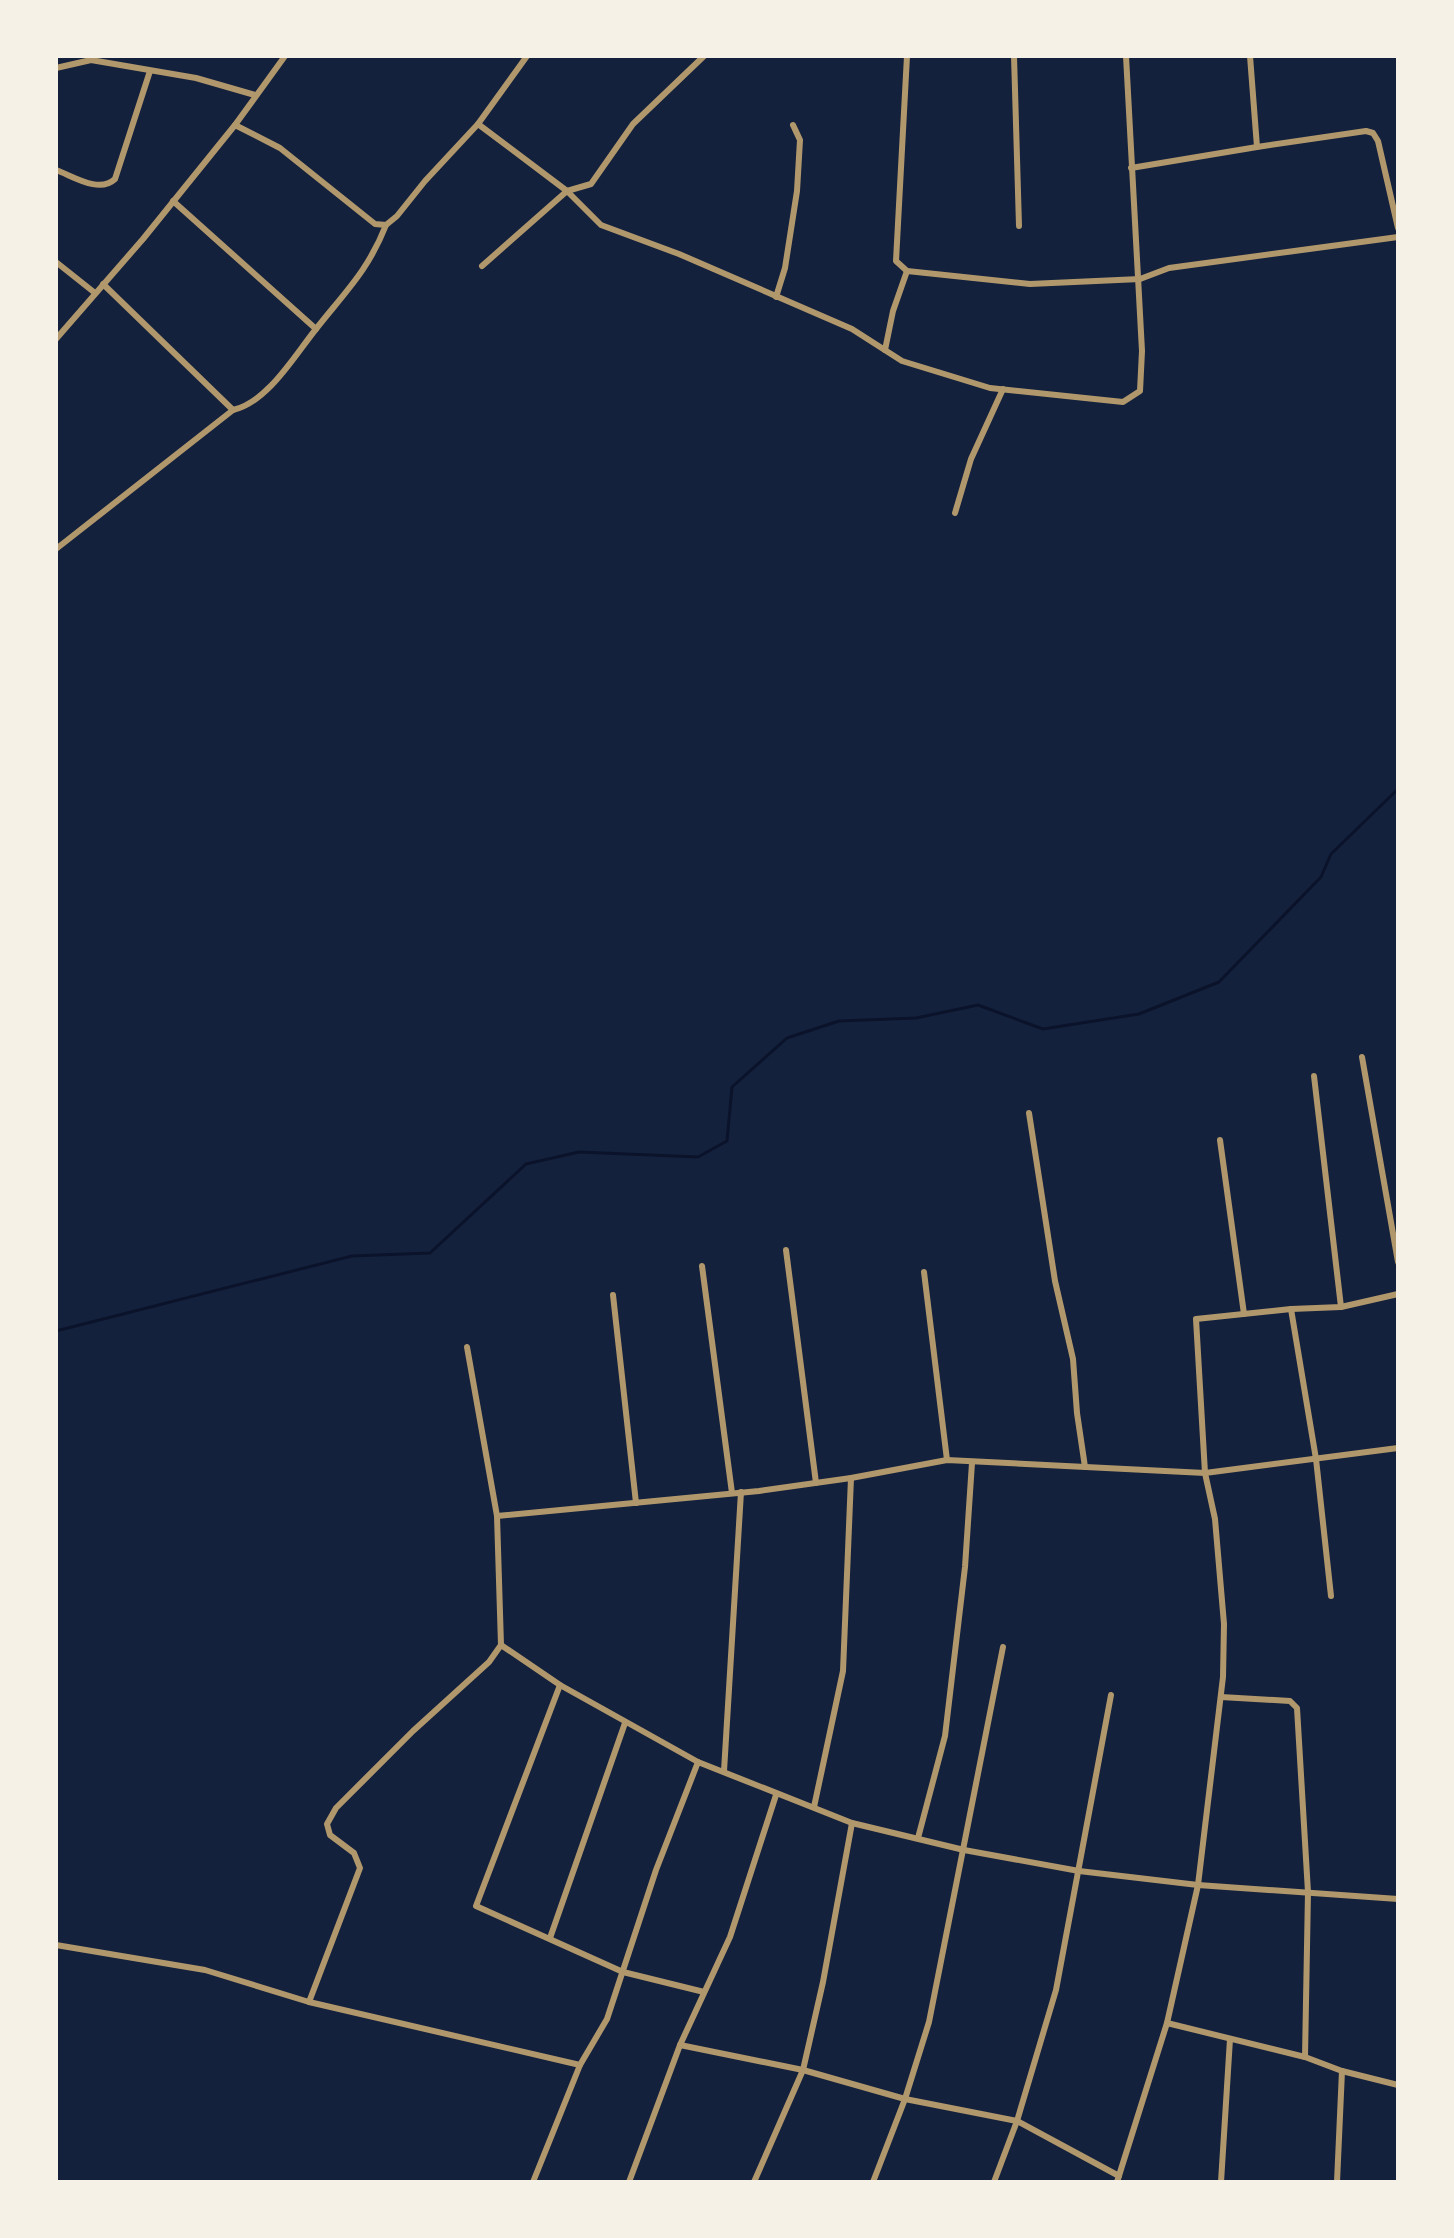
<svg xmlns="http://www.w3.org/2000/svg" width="1454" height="2238" font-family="'Asap Condensed',sans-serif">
	<rect width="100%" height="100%" fill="#14213d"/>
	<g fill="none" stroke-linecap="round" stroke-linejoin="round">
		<path stroke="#0b132b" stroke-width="3" d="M 56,1331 L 352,1256 L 430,1253 L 526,1164 L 579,1152 L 698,1157 L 727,1141 L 732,1087 L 787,1038 L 839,1021 L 916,1018 L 978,1005 L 1043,1029 L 1139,1014 L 1219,982 L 1321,877 L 1331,854 L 1398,789"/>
		<g stroke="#b1986c" stroke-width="6">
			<path d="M 907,56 L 896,261 L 907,271 L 1030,284 L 1140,279 L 1169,268 L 1398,237"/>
			<path d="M 1014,56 L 1019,226"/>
			<path d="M 56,68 L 91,60 L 196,78 L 255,95"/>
			<path d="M 478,124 L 567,191 L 591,184 L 633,124 L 704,56"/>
			<path d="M 235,125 L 280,148 L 375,224 L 386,225 L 397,216 L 425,181 L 478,124 L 527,56"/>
			<path d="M 1257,147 L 1366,131 L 1373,133 L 1378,141 L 1398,228"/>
			<path d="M 1131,168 L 1257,147 L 1250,56"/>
			<path d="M 56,170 C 73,176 99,194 115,179 L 150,71"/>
			<path d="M 173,201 L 316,329"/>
			<path d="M 56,262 L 95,293"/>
			<path d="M 482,266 L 567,191 L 601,225 L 679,254 L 852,329 L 902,361 L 990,388 L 1123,402 L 1140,391 L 1142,351 L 1126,56"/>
			<path d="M 103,284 L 233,410 C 268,402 295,355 316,329 C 345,292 368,271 386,225"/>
			<path d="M 776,297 L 785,268 L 797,191 L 800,140 L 793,125"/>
			<path d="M 56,339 L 143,239 L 235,125 L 285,56"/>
			<path d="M 885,350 L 893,311 L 907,271"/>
			<path d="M 955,513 L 971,459 L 1003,389"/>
			<path d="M 56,549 L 233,410"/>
			<path d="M 1362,1057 L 1398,1262"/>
			<path d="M 1314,1076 L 1341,1307"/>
			<path d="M 1029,1113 L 1055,1281 L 1073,1359 L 1077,1413 L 1085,1467"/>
			<path d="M 1220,1140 L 1244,1314"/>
			<path d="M 786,1250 L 816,1483"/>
			<path d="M 702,1266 L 732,1493"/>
			<path d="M 924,1272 L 947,1460"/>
			<path d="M 613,1295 L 636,1503"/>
			<path d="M 1291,1309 L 1316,1459 L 1331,1596"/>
			<path d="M 1398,1448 L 1205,1473 L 1215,1519 L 1224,1624 L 1223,1677 L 1198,1885 L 1167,2023 L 1305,2057 L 1342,2071 L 1398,2085"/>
			<path d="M 497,1516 L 759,1491 L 851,1478 L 947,1460 L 1205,1473 L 1196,1319 L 1291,1309 L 1341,1307 L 1398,1294"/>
			<path d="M 501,1645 L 560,1685 L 698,1762 L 852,1823 L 964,1850 L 1079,1871 L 1198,1885 L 1398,1899"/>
			<path d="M 560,1685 L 476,1906 L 623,1972 L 704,1992"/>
			<path d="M 1221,1697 L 1290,1701 L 1297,1708 L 1308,1892 L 1305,2057"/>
			<path d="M 724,1771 L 741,1492"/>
			<path d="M 814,1807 L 843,1671 L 851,1478"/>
			<path d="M 918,1838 L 945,1736 L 965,1567 L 972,1463"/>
			<path d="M 550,1938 L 625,1723"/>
			<path d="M 56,1945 L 205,1970 L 309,2002 L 580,2065"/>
			<path d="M 309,2002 L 360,1868 L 354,1853 L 330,1835 L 327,1824 L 336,1808 L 413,1731 L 489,1662 L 501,1645 L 497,1516 L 467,1347"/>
			<path d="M 680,2045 L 803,2070 L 905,2099 L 1017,2121 L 1119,2176"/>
			<path d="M 533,2182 L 580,2065 L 607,2019 L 656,1870 L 698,1762"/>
			<path d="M 629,2182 L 680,2045 L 730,1937 L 776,1795"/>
			<path d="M 754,2182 L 803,2070 L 823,1982 L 852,1823"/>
			<path d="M 873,2182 L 905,2099 L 929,2022 L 1003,1647"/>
			<path d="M 994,2182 L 1017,2121 L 1056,1990 L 1111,1695"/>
			<path d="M 1117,2182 L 1167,2023"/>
			<path d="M 1221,2182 L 1230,2039"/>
			<path d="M 1337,2182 L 1342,2071"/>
		</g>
	</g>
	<rect width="1454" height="2238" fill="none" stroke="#f6f1e7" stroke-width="116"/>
</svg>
